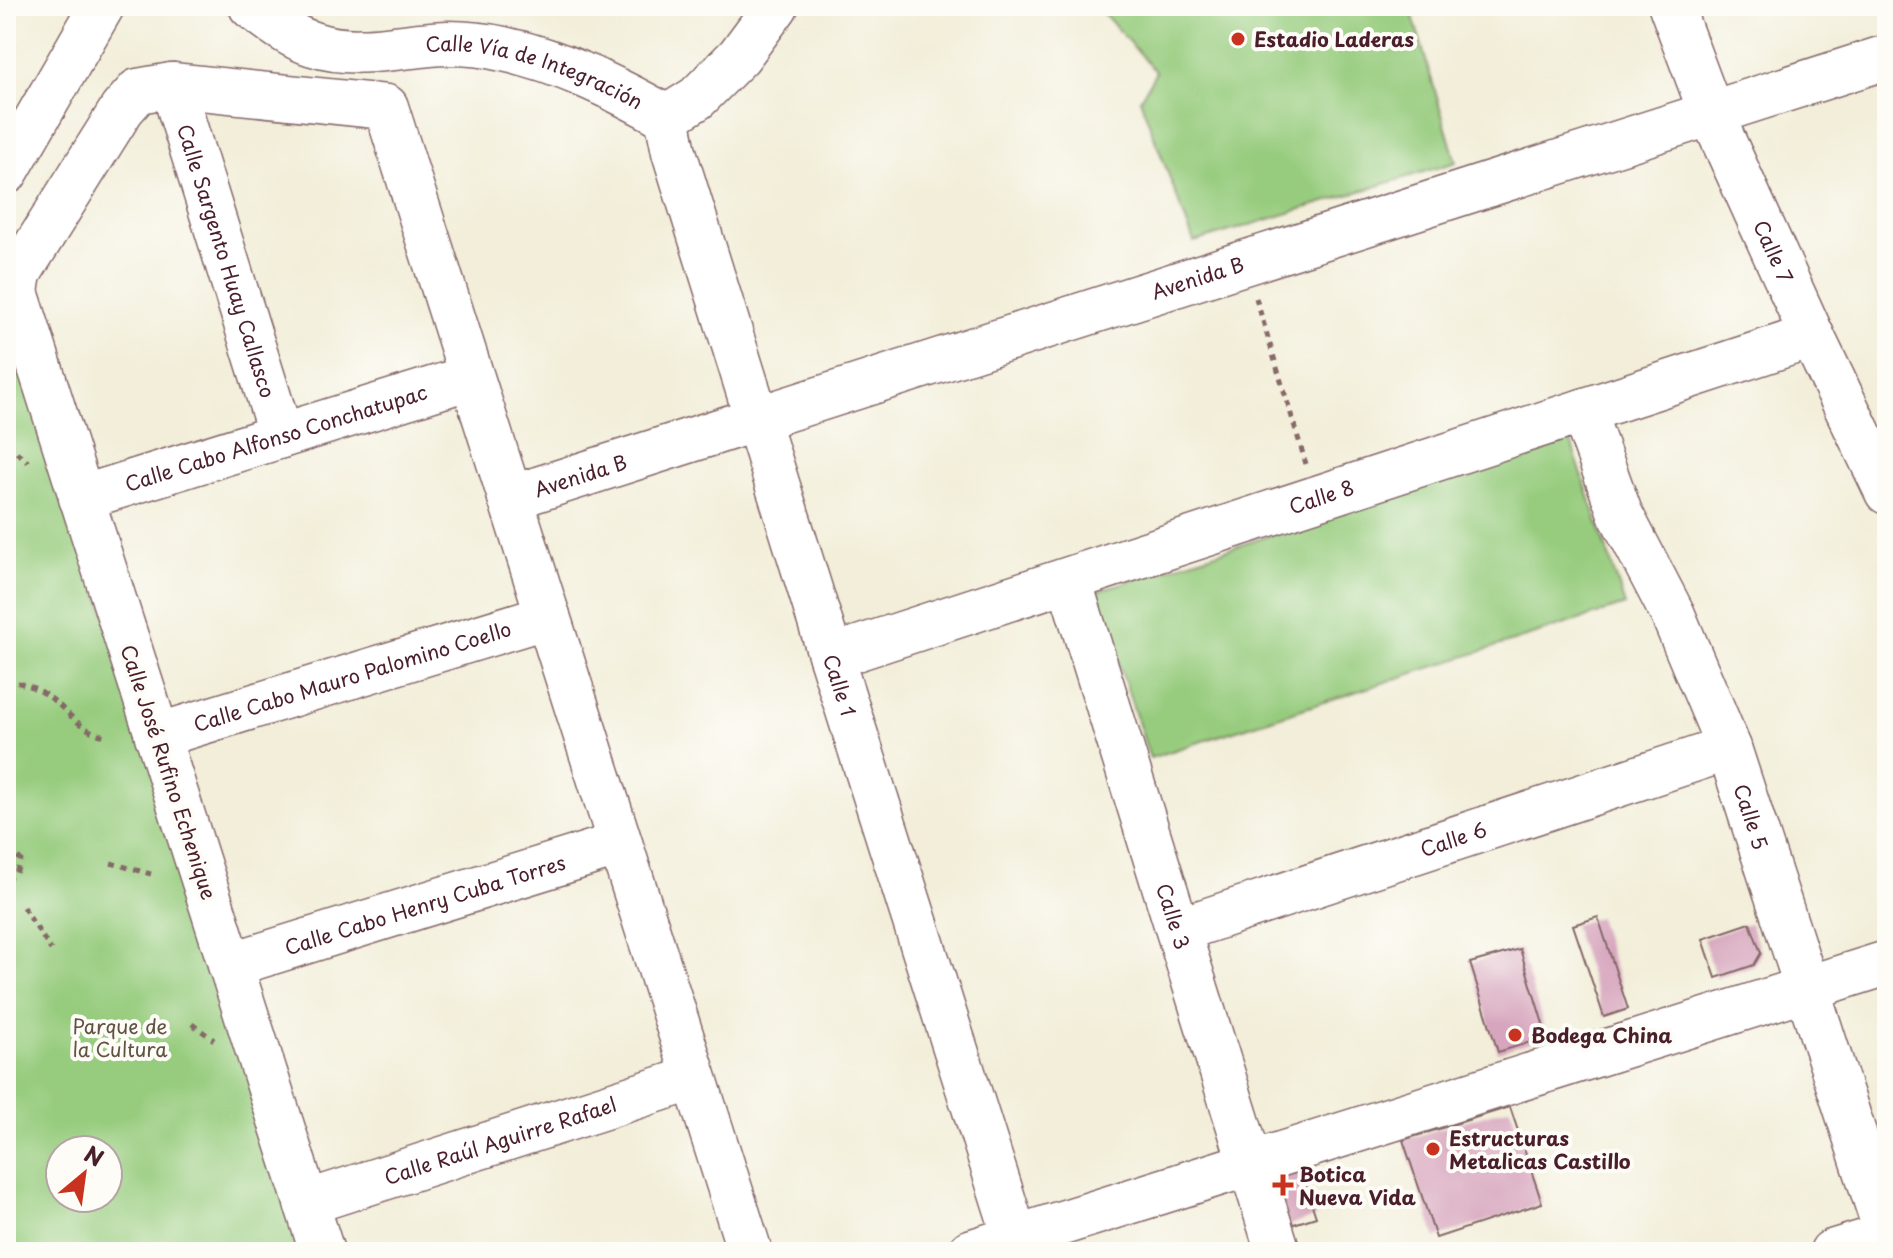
<svg xmlns="http://www.w3.org/2000/svg" width="1893" height="1258" font-family="'Playpen Sans',sans-serif">
	<rect width="100%" height="100%" fill="#fdfcf7"/>
	<filter id="ink" filterUnits="userSpaceOnUse"><feTurbulence type="fractalNoise" baseFrequency=".0125" numOctaves="2"/><feDisplacementMap in="SourceGraphic" scale="16" xChannelSelector="R" yChannelSelector="G"/><feConvolveMatrix kernelMatrix="1 2 1 2 8 2 1 2 1" color-interpolation-filters="sRGB"/></filter>
	<filter id="wash" filterUnits="userSpaceOnUse"><feTurbulence type="fractalNoise" baseFrequency=".006" numOctaves="4" result="noise"/><feDisplacementMap in="SourceGraphic" scale="32" xChannelSelector="R" yChannelSelector="G"/><feGaussianBlur stdDeviation="1.8" result="paint"/><feColorMatrix in="noise" values="0 0 0 0 0 0 0 0 0 0 0 0 0 0 0 0 0 1.4 0 .05"/><feComposite in="paint" operator="in"/></filter>
	<g filter="url(#wash)">
		<rect width="100%" height="100%" fill="#f2eed9"/>
		<g fill="#97cc7e" stroke="#707654" stroke-width="2" fill-rule="evenodd">
			<path d="M 1097,6 L 1410,6 L 1456,162 L 1194,242 L 1140,99 L 1156,72 Z"/>
			<path d="M 6,299 L 306,1252 L 13,1252 L 6,1230 ZM 60,1150 L 108,1150 L 108,1198 L 60,1198 Z"/>
			<path d="M 1570,439 L 1625,605 L 1150,758 L 1095,592 Z"/>
		</g>
		<g id="blocks">
			<g fill="#d7a6be">
				<path d="M 1598,917 L 1628,1009 L 1604,1017 L 1573,925 Z"/>
				<path d="M 1750,923 L 1761,953 L 1754,965 L 1716,978 L 1703,939 Z"/>
				<path d="M 1520,949 L 1547,1037 L 1498,1052 L 1470,963 Z"/>
				<path d="M 1510,1107 L 1542,1203 L 1436,1238 L 1403,1140 Z"/>
				<path d="M 1299,1166 L 1316,1217 L 1281,1228 L 1265,1177 Z"/>
			</g>
		</g>
	</g>
	<g filter="url(#ink)">
		<use href="#blocks" fill-opacity="0" stroke="#856768" stroke-width="2"/>
		<g fill="none" stroke-linecap="round" stroke-linejoin="round">
			<g stroke="#856768" stroke-width="47">
				<g id="minor">
					<path id="s1" d="M 251,6 C 270,20 290,37 313,44 C 358,59 403,44 447,43 C 465,43 486,45 503,49 C 561,61 615,88 667,117"/>
					<path id="s2" d="M 1671,6 L 1711,113 L 1812,336 L 1887,492"/>
					<path id="s3" d="M 172,85 L 281,436"/>
					<path id="s4" d="M 667,117 L 674,152 L 831,657 L 1020,1252"/>
					<path d="M 667,117 L 697,98 L 739,56 L 776,6"/>
					<path d="M 6,172 L 102,6"/>
					<path id="s5" d="M 1583,411 L 1620,513 L 1673,615 L 1729,748 L 1887,1235 L 1832,1252"/>
					<path id="s6" d="M 81,498 L 471,377"/>
					<path id="s7" d="M 510,498 L 1887,57"/>
					<path id="s8" d="M 1069,580 L 1278,1252"/>
					<path id="s9" d="M 831,657 L 1812,336"/>
					<path id="s10" d="M 157,736 L 548,616"/>
					<path id="s11" d="M 1178,930 L 1729,748"/>
					<path id="s12" d="M 230,965 L 620,844"/>
					<path id="s13" d="M 306,1203 L 694,1078"/>
					<path d="M 322,1252 L 16,292 L 19,273 L 122,109 L 138,91 L 172,85 L 386,107 L 750,1252"/>
					<path d="M 970,1252 L 1887,963"/>
				</g>
			</g>
			<g stroke="#856768" stroke-width="5" stroke-dasharray="6 6" stroke-linecap="butt">
				<path d="M 1256,298 L 1306,464"/>
				<path d="M 6,447 L 14,450 L 28,462"/>
				<path d="M 6,680 C 21,683 36,687 48,696 C 67,710 82,733 107,736"/>
				<path d="M 111,863 L 151,874"/>
				<path d="M 6,879 L 16,873 L 21,860 L 10,850"/>
				<path d="M 23,907 L 51,950"/>
				<path d="M 192,1024 L 214,1040"/>
			</g>
			<use href="#minor" stroke="#fff" stroke-width="44"/>
		</g>
	</g>
	<g fill="#c8321e" stroke="#fdfcf7" stroke-width="3">
		<circle cx="1238" cy="39" r="8"/>
		<circle cx="1515" cy="1035" r="8"/>
		<circle cx="1433" cy="1149" r="8"/>
		<path d="M1279 1173h8v8h8v8h-8v8h-8v-8h-8v-8h8z"/>
	</g>
	<g text-anchor="middle" dominant-baseline="central" stroke-width="8" stroke-linejoin="round" paint-order="stroke">
		<g font-size="20" font-weight="bold" fill="#4a1f2b" stroke="#fdfcf7" text-anchor="start">
			<text x="1254" y="39">Estadio Laderas</text>
			<text x="1531" y="1035">Bodega China</text>
			<text x="1449" y="1138">Estructuras<tspan x="1449" dy="23">Metalicas Castillo</tspan></text>
			<text x="1299" y="1174">Botica<tspan x="1299" dy="23">Nueva Vida</tspan></text>
		</g>
		<g font-size="20" fill="#4a1f2b" stroke="#fdfcf7">
			<text stroke="none"><textPath href="#s1" startOffset="300">Calle Vía de Integración</textPath></text>
			<text stroke="none"><textPath href="#s2" startOffset="266">Calle 7</textPath></text>
			<text stroke="none"><textPath href="#s3" startOffset="184">Calle Sargento Huay Callasco</textPath></text>
			<text stroke="none"><textPath href="#s7" startOffset="722">Avenida B</textPath></text>
			<text stroke="none"><textPath href="#s6" startOffset="204">Calle Cabo Alfonso Conchatupac</textPath></text>
			<text stroke="none"><textPath href="#s7" startOffset="74">Avenida B</textPath></text>
			<text stroke="none"><textPath href="#s9" startOffset="516">Calle 8</textPath></text>
			<text stroke="none"><textPath href="#s10" startOffset="204">Calle Cabo Mauro Palomino Coello</textPath></text>
			<text stroke="none"><textPath href="#s4" startOffset="594">Calle 1</textPath></text>
			<text transform="translate(169 772) rotate(72)">Calle José Rufino Echenique</text>
			<text stroke="none"><textPath href="#s5" startOffset="440">Calle 5</textPath></text>
			<text stroke="none"><textPath href="#s11" startOffset="290">Calle 6</textPath></text>
			<text stroke="none"><textPath href="#s12" startOffset="204">Calle Cabo Henry Cuba Torres</textPath></text>
			<text stroke="none"><textPath href="#s8" startOffset="352">Calle 3</textPath></text>
			<text stroke="none"><textPath href="#s13" startOffset="204">Calle Raúl Aguirre Rafael</textPath></text>
		</g>
		<g font-size="20" fill="#615344" stroke="#fdfcf7">
			<text x="120" y="1026">Parque de<tspan x="120" dy="23">la Cultura</tspan></text>
		</g>
	</g>
	<rect width="1893" height="1258" fill="none" stroke="#fdfcf7" stroke-width="32"/>
	<g transform="translate(84 1174) rotate(29)"><circle r="38" fill="#fdfcf7" stroke="#b5a4a5" stroke-width="2"/>
	<path d="M0-6L14 30L0 20L-14 30Z" fill="#c8321e"/>
	<text y="-12" font-size="22" font-weight="bold" text-anchor="middle" fill="#4a1f2b">N</text>
	</g>
</svg>
